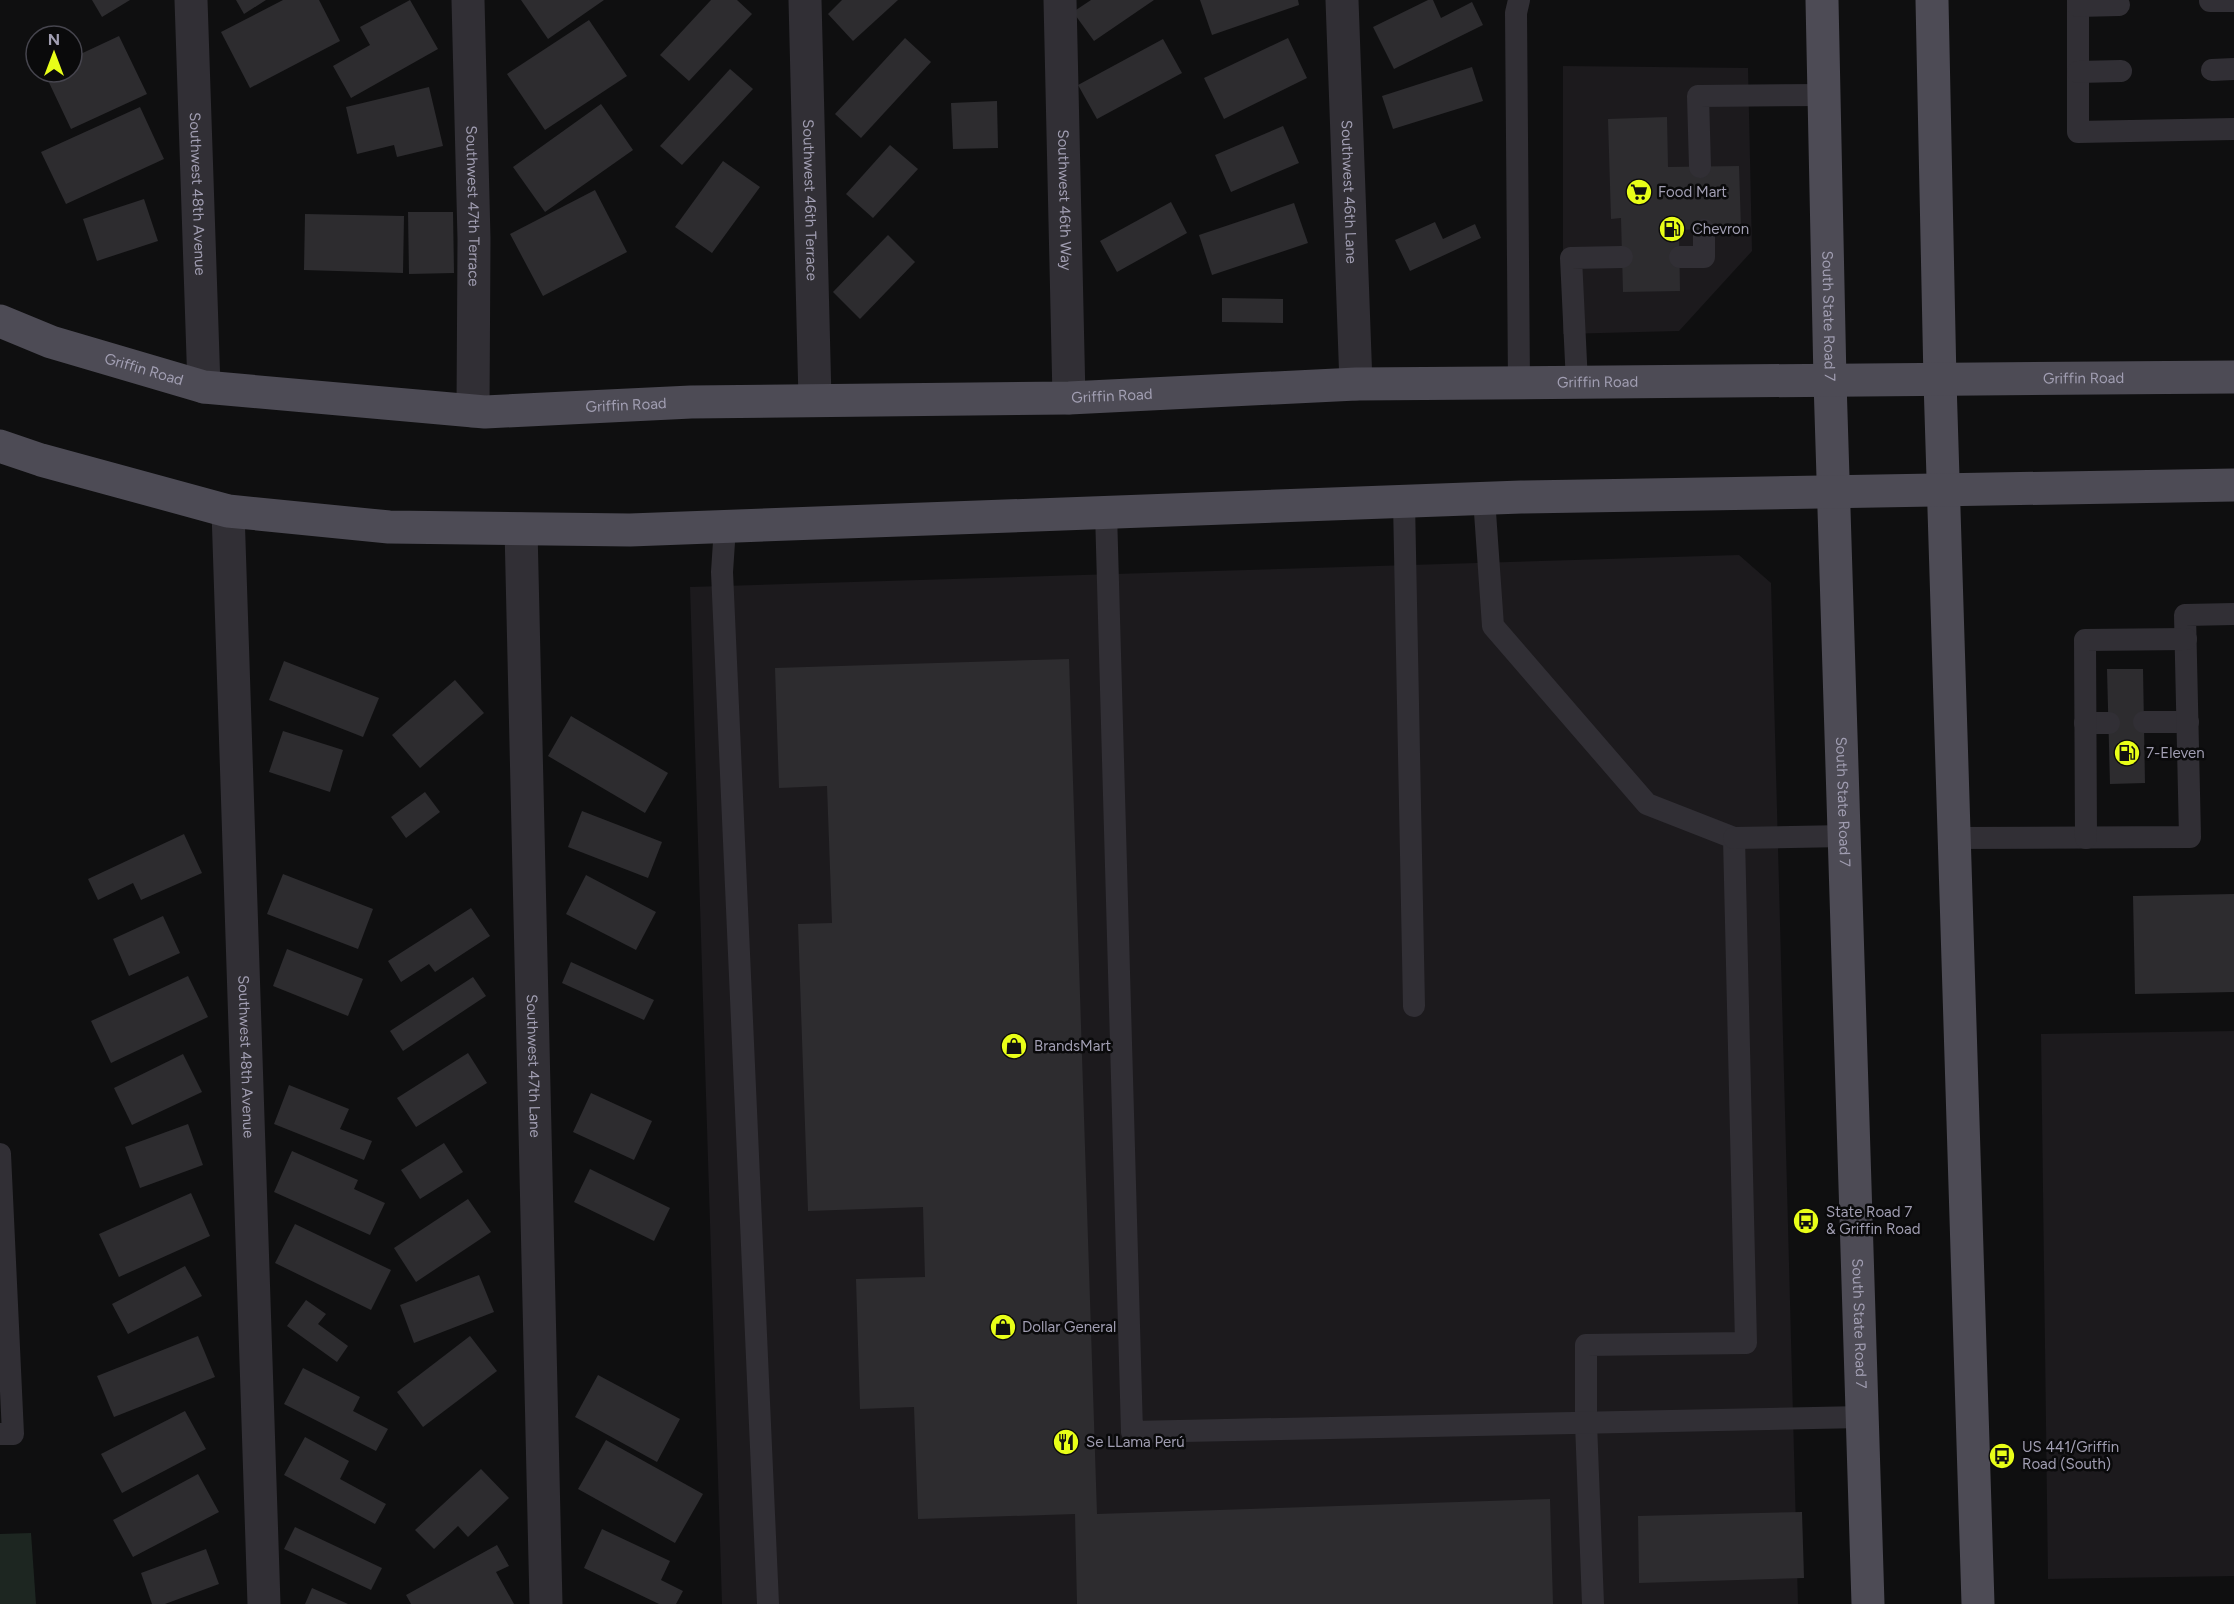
<svg xmlns="http://www.w3.org/2000/svg" width="2234" height="1604" font-family="Figtree,sans-serif">
	<rect width="100%" height="100%" fill="#0f0f10"/>
	<g fill="#1c1a1d">
		<path d="M 1563,66 L 1748,68 L 1752,251 L 1679,331 L 1563,334 Z"/>
		<path d="M 1739,555 L 1771,583 L 1798,1604 L 722,1604 L 690,587 Z"/>
		<path d="M 2234,1031 L 2234,1576 L 2048,1579 L 2041,1034 Z"/>
	</g>
	<path fill="#1d2621" d="M 31,1533 L 36,1604 L 0,1604 L 0,1534 Z"/>
	<g fill="#2d2c2f">
		<path d="M 92,0 L 130,0 L 102,17 Z"/>
		<path d="M 236,0 L 266,0 L 244,14 Z"/>
		<path d="M 283,0 L 319,0 L 340,41 L 250,88 L 221,32 Z"/>
		<path d="M 410,0 L 438,49 L 351,98 L 333,66 L 370,45 L 360,27 Z"/>
		<path d="M 521,0 L 604,0 L 548,39 Z"/>
		<path d="M 711,0 L 737,0 L 752,14 L 689,81 L 660,55 Z"/>
		<path d="M 842,0 L 898,0 L 853,41 L 828,14 Z"/>
		<path d="M 1091,0 L 1154,0 L 1094,41 L 1073,12 Z"/>
		<path d="M 1200,0 L 1298,0 L 1299,5 L 1212,35 Z"/>
		<path d="M 1428,0 L 1433,0 L 1441,18 L 1472,2 L 1483,25 L 1394,69 L 1373,27 Z"/>
		<path d="M 589,20 L 627,76 L 545,130 L 507,74 Z"/>
		<path d="M 119,36 L 147,94 L 71,129 L 44,72 L 72,72 L 72,58 Z"/>
		<path d="M 905,38 L 931,62 L 861,138 L 835,114 Z"/>
		<path d="M 1288,38 L 1307,78 L 1224,119 L 1204,78 Z"/>
		<path d="M 1163,39 L 1182,73 L 1097,119 L 1078,85 Z"/>
		<path d="M 1472,67 L 1483,101 L 1393,129 L 1382,96 Z"/>
		<path d="M 730,69 L 753,89 L 682,165 L 660,146 Z"/>
		<path d="M 429,87 L 443,146 L 397,157 L 394,145 L 357,154 L 346,107 Z"/>
		<path d="M 997,101 L 998,148 L 953,149 L 951,103 Z"/>
		<path d="M 601,104 L 633,150 L 545,212 L 513,167 Z"/>
		<path d="M 140,107 L 164,159 L 66,204 L 41,152 Z"/>
		<path d="M 1667,117 L 1668,167 L 1739,166 L 1741,228 L 1679,230 L 1680,291 L 1623,292 L 1621,218 L 1611,219 L 1608,119 Z"/>
		<path d="M 1283,126 L 1299,163 L 1231,192 L 1215,155 Z"/>
		<path d="M 890,145 L 918,169 L 873,218 L 846,194 Z"/>
		<path d="M 723,161 L 760,187 L 712,253 L 675,227 Z"/>
		<path d="M 595,190 L 627,252 L 543,296 L 510,234 Z"/>
		<path d="M 144,199 L 158,241 L 97,261 L 83,219 Z"/>
		<path d="M 1171,202 L 1187,233 L 1117,272 L 1100,241 Z"/>
		<path d="M 1294,203 L 1308,243 L 1212,275 L 1199,235 Z"/>
		<path d="M 408,212 L 453,212 L 454,273 L 409,274 Z"/>
		<path d="M 305,214 L 404,216 L 403,273 L 304,270 Z"/>
		<path d="M 1435,222 L 1443,239 L 1475,224 L 1481,238 L 1410,271 L 1395,240 Z"/>
		<path d="M 888,235 L 915,262 L 860,319 L 833,292 Z"/>
		<path d="M 1222,298 L 1283,299 L 1283,323 L 1222,322 Z"/>
		<path d="M 1069,659 L 1097,1514 L 1550,1499 L 1553,1604 L 1077,1604 L 1075,1514 L 918,1519 L 914,1407 L 860,1409 L 856,1279 L 925,1277 L 923,1207 L 808,1211 L 798,924 L 832,923 L 827,786 L 779,788 L 775,668 Z"/>
		<path d="M 284,661 L 379,698 L 363,737 L 269,700 Z"/>
		<path d="M 2107,669 L 2143,669 L 2145,783 L 2110,784 Z"/>
		<path d="M 455,680 L 484,713 L 420,768 L 392,735 Z"/>
		<path d="M 571,716 L 668,773 L 645,813 L 548,756 Z"/>
		<path d="M 283,731 L 343,750 L 330,792 L 269,772 Z"/>
		<path d="M 425,792 L 440,812 L 406,838 L 391,817 Z"/>
		<path d="M 582,811 L 662,842 L 648,878 L 568,847 Z"/>
		<path d="M 184,834 L 202,873 L 141,900 L 133,883 L 98,900 L 88,879 Z"/>
		<path d="M 283,874 L 373,909 L 358,949 L 267,914 Z"/>
		<path d="M 586,875 L 656,912 L 636,950 L 566,914 Z"/>
		<path d="M 2234,894 L 2234,992 L 2135,994 L 2133,896 Z"/>
		<path d="M 471,908 L 490,936 L 435,972 L 429,964 L 401,982 L 388,961 Z"/>
		<path d="M 163,916 L 180,953 L 129,976 L 113,939 Z"/>
		<path d="M 287,949 L 363,979 L 348,1016 L 273,986 Z"/>
		<path d="M 571,962 L 654,1000 L 644,1020 L 562,983 Z"/>
		<path d="M 188,976 L 208,1017 L 111,1063 L 91,1021 Z"/>
		<path d="M 473,977 L 486,996 L 403,1051 L 390,1031 Z"/>
		<path d="M 468,1053 L 487,1083 L 416,1127 L 397,1098 Z"/>
		<path d="M 183,1054 L 202,1092 L 132,1125 L 114,1088 Z"/>
		<path d="M 289,1085 L 349,1109 L 340,1129 L 372,1141 L 364,1160 L 274,1124 Z"/>
		<path d="M 591,1093 L 652,1121 L 634,1160 L 573,1132 Z"/>
		<path d="M 188,1124 L 203,1165 L 140,1188 L 125,1147 Z"/>
		<path d="M 444,1143 L 463,1172 L 420,1199 L 401,1170 Z"/>
		<path d="M 292,1151 L 358,1180 L 354,1189 L 385,1203 L 370,1235 L 274,1192 Z"/>
		<path d="M 590,1169 L 670,1208 L 654,1241 L 574,1202 Z"/>
		<path d="M 191,1193 L 210,1236 L 119,1277 L 99,1234 Z"/>
		<path d="M 468,1199 L 491,1232 L 416,1282 L 394,1248 Z"/>
		<path d="M 295,1224 L 391,1270 L 371,1310 L 275,1263 Z"/>
		<path d="M 185,1266 L 202,1296 L 128,1334 L 112,1304 Z"/>
		<path d="M 479,1275 L 494,1312 L 414,1343 L 400,1305 Z"/>
		<path d="M 306,1300 L 326,1314 L 318,1324 L 348,1346 L 337,1362 L 287,1326 Z"/>
		<path d="M 198,1336 L 215,1377 L 114,1417 L 97,1376 Z"/>
		<path d="M 470,1336 L 497,1371 L 423,1427 L 397,1392 Z"/>
		<path d="M 303,1368 L 360,1397 L 353,1411 L 388,1429 L 376,1451 L 284,1404 Z"/>
		<path d="M 598,1375 L 680,1419 L 657,1462 L 575,1417 Z"/>
		<path d="M 185,1411 L 206,1449 L 122,1493 L 101,1454 Z"/>
		<path d="M 305,1437 L 349,1461 L 340,1479 L 386,1504 L 375,1524 L 284,1475 Z"/>
		<path d="M 606,1440 L 703,1494 L 675,1543 L 578,1489 Z"/>
		<path d="M 481,1469 L 509,1498 L 468,1537 L 458,1526 L 434,1549 L 415,1530 Z"/>
		<path d="M 198,1474 L 219,1512 L 133,1557 L 113,1520 Z"/>
		<path d="M 1802,1512 L 1804,1578 L 1639,1583 L 1638,1516 Z"/>
		<path d="M 295,1527 L 382,1568 L 371,1590 L 284,1549 Z"/>
		<path d="M 602,1529 L 670,1561 L 661,1580 L 683,1591 L 676,1604 L 659,1604 L 584,1568 Z"/>
		<path d="M 497,1545 L 509,1566 L 496,1572 L 514,1604 L 411,1604 L 406,1595 Z"/>
		<path d="M 206,1549 L 219,1584 L 165,1604 L 152,1604 L 141,1573 Z"/>
		<path d="M 312,1588 L 348,1604 L 305,1604 Z"/>
	</g>
	<g fill="none" stroke-linecap="round" stroke-linejoin="round">
		<g stroke="#312f35" stroke-width="22">
			<path d="M 2078,0 L 2078,132 L 2234,129"/>
			<path d="M 2210,1 L 2234,1"/>
			<path d="M 2078,6 L 2119,5"/>
			<path d="M 2212,70 L 2234,69"/>
			<path d="M 2078,72 L 2121,71"/>
			<path d="M 1700,167 L 1698,96 L 1824,95"/>
			<path d="M 1680,257 L 1704,257 L 1704,230"/>
			<path d="M 1577,383 L 1571,258 L 1622,257"/>
			<path d="M 1519,384 L 1516,13 L 1519,0"/>
			<path d="M 1484,498 L 1493,626 L 1647,804 L 1734,838 L 1746,1343 L 1586,1345 L 1586,1423 L 1593,1604"/>
			<path d="M 1404,502 L 1414,1006"/>
			<path d="M 1106,512 L 1132,1432 L 1862,1417"/>
			<path d="M 725,527 L 722,572 L 768,1604"/>
			<path d="M 2144,722 L 2188,722"/>
			<path d="M 2085,723 L 2109,723"/>
			<path d="M 1734,838 L 1845,836"/>
			<path d="M 1955,838 L 2190,837 L 2185,615 L 2234,614"/>
			<path d="M 2086,838 L 2085,640 L 2186,639"/>
			<path d="M 0,1154 L 13,1434 L 0,1434"/>
		</g>
		<g stroke="#312f35" stroke-width="33">
			<path id="s1" d="M 191,0 L 204,387"/>
			<path id="s2" d="M 468,0 L 474,239 L 473,411"/>
			<path id="s3" d="M 805,0 L 815,400"/>
			<path id="s4" d="M 1060,0 L 1069,398"/>
			<path id="s5" d="M 1342,0 L 1356,384"/>
			<path id="s6" d="M 228,511 L 264,1604"/>
			<path id="s7" d="M 521,529 L 546,1604"/>
		</g>
		<g stroke="#4d4b55" stroke-width="33">
			<path id="s8" d="M 1822,0 L 1830,381 L 1868,1604"/>
			<path d="M 1932,0 L 1940,381 L 1978,1604"/>
			<path id="s9" d="M 0,321 L 51,342 L 204,387 L 485,412 L 691,402 L 1069,398 L 1356,384 L 2234,377"/>
			<path d="M 0,446 L 41,460 L 228,511 L 389,527 L 630,530 L 1521,497 L 2234,485"/>
		</g>
	</g>
	<defs>
		<g id="supermarket-disc" transform="scale(1.35)"><circle r="9.5" fill="#e8fe18" stroke="#0a0a0b"/><path d="M-6-5.5h2.5l.6 2H6L4.5 2H-2.5L-4.4-4H-6ZM-1.5 3.2a1.3 1.3 0 1 0 .1 0ZM3 3.2a1.3 1.3 0 1 0 .1 0Z" fill="#111"/></g>
		<g id="fuel-disc" transform="scale(1.35)"><circle r="9.5" fill="#e8fe18" stroke="#0a0a0b"/><path d="M-5.5-6h7V0h2V4h1.3V-2.5L3-4.5l.8-.8L6-3V5H2.5V1h-1V6h-7ZM-4.2-4.7v3.2H.2V-4.7Z" fill="#111"/></g>
		<g id="shop-disc" transform="scale(1.35)"><circle r="9.5" fill="#e8fe18" stroke="#0a0a0b"/><path d="M-5-2.5h2.3a2.7 3.5 0 0 1 5.4 0H5L5.5 6h-11ZM-1.5-2.5h3a1.5 2.3 0 0 0-3 0Z" fill="#111"/></g>
		<g id="bus-disc" transform="scale(1.35)"><circle r="9.5" fill="#e8fe18" stroke="#0a0a0b"/><path d="M-5-6H5V4H4V6H2V4H-2V6H-4V4H-5ZM-3.5-4V0h7V-4ZM-3.5 1.2v1.5H-2V1.2ZM2 1.2v1.5H3.5V1.2Z" fill="#111"/></g>
		<g id="restaurant-disc" transform="scale(1.35)"><circle r="9.5" fill="#e8fe18" stroke="#0a0a0b"/><path d="M-5-6h1v4h1v-4h1v4h1v-4h1v5L-1.5 .5V6h-2V.5L-5-1ZM5-6V6H3V1.5H1.5Q1.5-4 5-6Z" fill="#111"/></g>
	</defs>
	<g fill-rule="evenodd">
		<use href="#supermarket-disc" x="1639" y="192"/>
		<use href="#fuel-disc" x="1672" y="229"/>
		<use href="#fuel-disc" x="2127" y="753"/>
		<use href="#shop-disc" x="1014" y="1046"/>
		<use href="#bus-disc" x="1806" y="1221"/>
		<use href="#shop-disc" x="1003" y="1327"/>
		<use href="#restaurant-disc" x="1066" y="1442"/>
		<use href="#bus-disc" x="2002" y="1456"/>
	</g>
	<g text-anchor="middle" dominant-baseline="central" stroke-width="5" stroke-linejoin="round" paint-order="stroke">
		<g font-size="15" fill="#a19eb2" stroke="#0a0a0b">
			<text stroke="none"><textPath href="#s5" startOffset="192">Southwest 46th Lane</textPath></text>
			<text stroke="none"><textPath href="#s1" startOffset="194">Southwest 48th Avenue</textPath></text>
			<text stroke="none"><textPath href="#s4" startOffset="200">Southwest 46th Way</textPath></text>
			<text stroke="none"><textPath href="#s3" startOffset="200">Southwest 46th Terrace</textPath></text>
			<text stroke="none"><textPath href="#s2" startOffset="206">Southwest 47th Terrace</textPath></text>
			<text stroke="none"><textPath href="#s8" startOffset="316">South State Road 7</textPath></text>
			<text stroke="none"><textPath href="#s9" startOffset="152">Griffin Road</textPath></text>
			<text stroke="none"><textPath href="#s9" startOffset="2096">Griffin Road</textPath></text>
			<text stroke="none"><textPath href="#s9" startOffset="1610">Griffin Road</textPath></text>
			<text stroke="none"><textPath href="#s9" startOffset="1124">Griffin Road</textPath></text>
			<text stroke="none"><textPath href="#s9" startOffset="638">Griffin Road</textPath></text>
			<text stroke="none"><textPath href="#s8" startOffset="802">South State Road 7</textPath></text>
			<text stroke="none"><textPath href="#s6" startOffset="546">Southwest 48th Avenue</textPath></text>
			<text stroke="none"><textPath href="#s7" startOffset="537">Southwest 47th Lane</textPath></text>
			<text stroke="none"><textPath href="#s8" startOffset="1324">South State Road 7</textPath></text>
		</g>
		<g font-size="15" fill="#a19eb2" stroke="#0a0a0b" text-anchor="start">
			<text x="1658" y="192">Food Mart</text>
			<text x="1692" y="229">Chevron</text>
			<text x="2146" y="753">7-Eleven</text>
			<text x="1034" y="1046">BrandsMart</text>
			<text x="1826" y="1212">State Road 7<tspan x="1826" dy="17">&amp; Griffin Road</tspan></text>
			<text x="1022" y="1327">Dollar General</text>
			<text x="1086" y="1442">Se LLama Perú</text>
			<text x="2022" y="1447">US 441/Griffin<tspan x="2022" dy="17">Road (South)</tspan></text>
		</g>
	</g>
	<g transform="translate(54 54)"><circle r="28" fill="#0a0a0b" stroke="#46454e" stroke-width="1.5"/>
	<path d="M0-4.5L10 22L0 15L-10 22Z" fill="#e8fe18"/>
	<text y="-9" font-size="16" font-weight="bold" text-anchor="middle" fill="#a19eb2">N</text>
	</g>
</svg>
